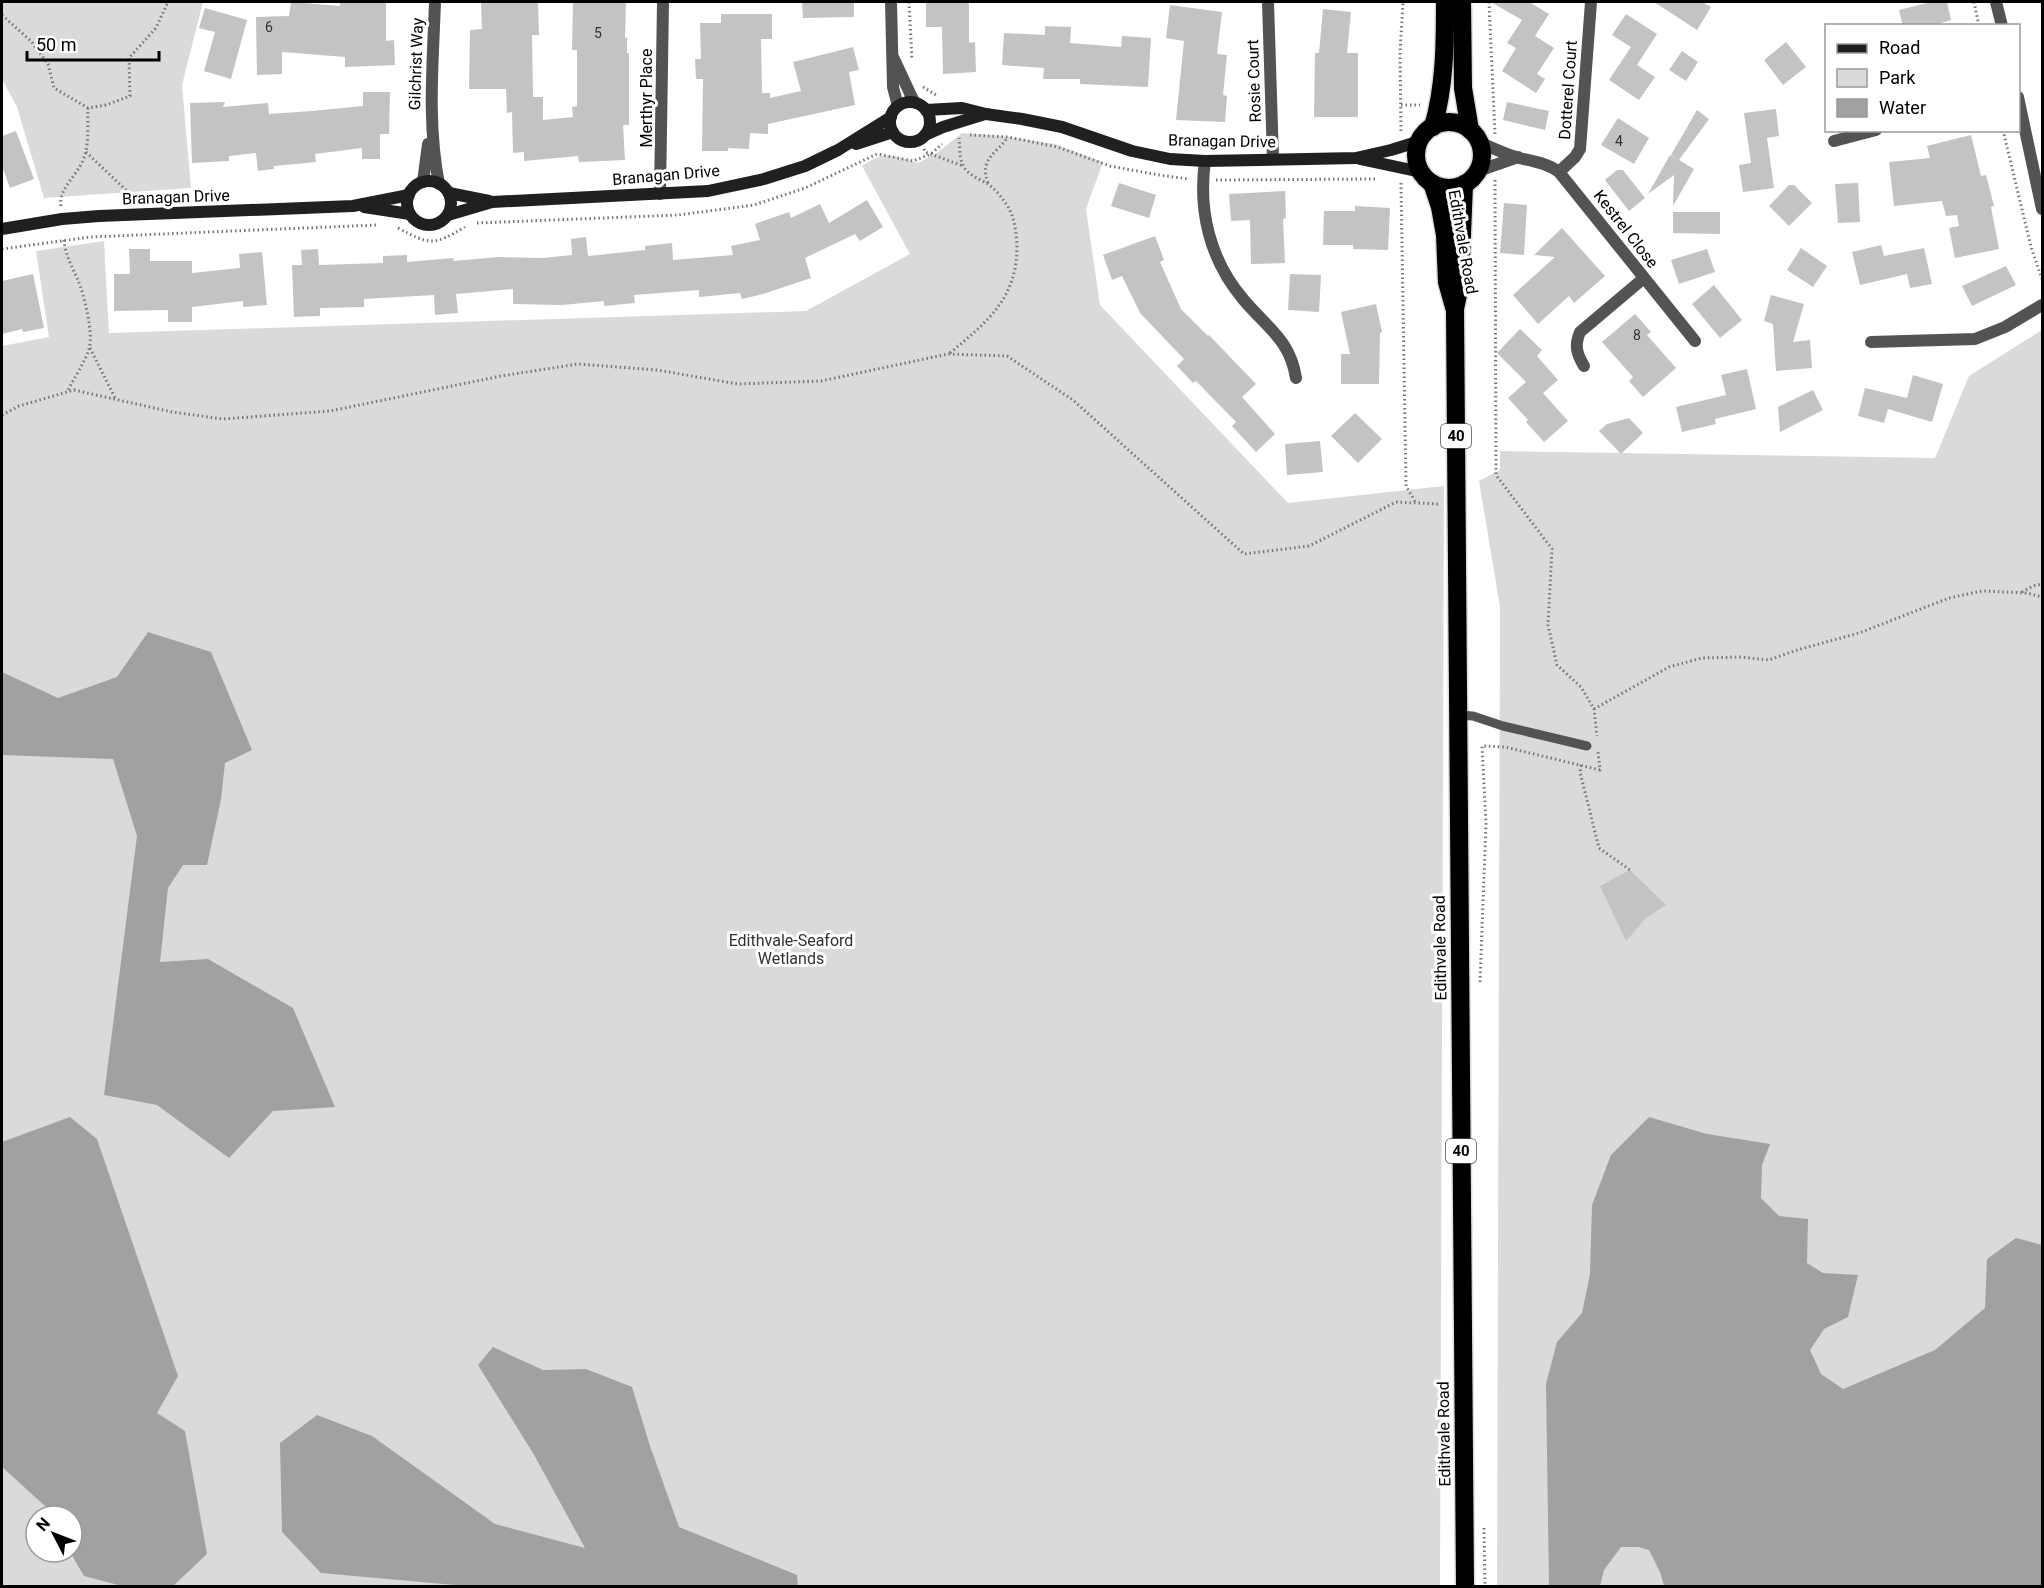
<svg xmlns="http://www.w3.org/2000/svg" width="2044" height="1588" font-family="Roboto,sans-serif">
	<rect width="100%" height="100%" fill="#fff"/>
	<g fill="#dadada" fill-rule="evenodd">
		<path d="M 2,2 L 203,2 L 182,85 L 191,188 L 44,198 L 17,107 L 2,79 Z"/>
		<path d="M 962,133 L 1002,136 L 1055,144 L 1103,162 L 1086,209 L 1100,305 L 1288,503 L 1444,486 L 1440,1586 L 2,1586 L 2,346 L 49,337 L 36,251 L 104,241 L 109,333 L 806,311 L 910,254 L 862,166 C 885,150 892,155 918,163 L 937,153 ZM 36,1516 L 72,1516 L 72,1552 L 36,1552 Z"/>
		<path d="M 2042,330 L 2042,1586 L 1497,1586 L 1500,607 L 1479,481 L 1500,470 L 1500,451 L 1935,458 L 1969,376 Z"/>
	</g>
	<g fill="#a1a1a1">
		<path d="M 148,632 L 211,652 L 252,750 L 225,763 L 221,799 L 207,865 L 183,865 L 168,888 L 160,962 L 208,959 L 293,1008 L 335,1107 L 273,1111 L 229,1158 L 157,1105 L 104,1095 L 137,836 L 113,759 L 2,755 L 2,672 L 58,698 L 117,677 Z"/>
		<path d="M 70,1117 L 97,1139 L 178,1376 L 157,1413 L 185,1431 L 207,1554 L 173,1586 L 122,1586 L 84,1576 L 70,1552 L 72,1552 L 72,1516 L 51,1516 L 45,1506 L 2,1467 L 2,1142 Z"/>
		<path d="M 1649,1117 L 1707,1134 L 1770,1144 L 1762,1165 L 1761,1198 L 1779,1216 L 1808,1219 L 1807,1263 L 1823,1273 L 1858,1275 L 1848,1317 L 1824,1329 L 1810,1350 L 1821,1374 L 1843,1389 L 1935,1350 L 1985,1308 L 1987,1259 L 2016,1238 L 2042,1245 L 2042,1586 L 1664,1586 L 1660,1572 L 1649,1550 L 1638,1547 L 1621,1547 L 1604,1570 L 1600,1586 L 1549,1586 L 1546,1384 L 1557,1342 L 1582,1313 L 1590,1274 L 1592,1205 L 1611,1155 Z"/>
		<path d="M 493,1347 L 543,1370 L 586,1369 L 632,1387 L 650,1446 L 679,1527 L 797,1575 L 798,1586 L 466,1586 L 321,1573 L 282,1532 L 280,1443 L 317,1415 L 372,1436 L 495,1524 L 585,1548 L 533,1453 L 478,1365 Z"/>
	</g>
	<g fill="#c3c3c3">
		<path d="M 291,2 L 340,6 L 340,2 L 386,2 L 386,41 L 394,40 L 395,65 L 345,67 L 345,57 L 282,52 L 282,74 L 257,75 L 256,17 L 289,16 Z"/>
		<path d="M 481,2 L 538,2 L 539,35 L 532,35 L 533,97 L 543,97 L 543,120 L 573,117 L 572,107 L 577,106 L 577,50 L 572,50 L 573,2 L 626,2 L 625,38 L 627,37 L 627,53 L 629,53 L 629,125 L 623,125 L 625,160 L 579,162 L 578,156 L 524,161 L 524,152 L 513,153 L 512,112 L 507,113 L 506,89 L 469,89 L 470,30 L 482,29 Z"/>
		<path d="M 802,2 L 854,2 L 854,17 L 803,18 Z"/>
		<path d="M 926,2 L 969,2 L 969,43 L 975,42 L 976,72 L 943,74 L 942,27 L 926,27 Z"/>
		<path d="M 1491,2 L 1529,2 L 1549,14 L 1535,36 L 1554,48 L 1537,74 L 1545,79 L 1536,93 L 1502,71 L 1516,48 L 1507,43 L 1522,20 Z"/>
		<path d="M 1654,2 L 1702,2 L 1711,7 L 1697,30 Z"/>
		<path d="M 1931,2 L 1947,2 L 1951,20 L 1931,26 L 1903,26 L 1899,10 Z"/>
		<path d="M 1170,5 L 1222,12 L 1217,54 L 1227,55 L 1223,95 L 1227,96 L 1225,122 L 1176,120 L 1184,41 L 1166,38 Z"/>
		<path d="M 205,8 L 247,20 L 231,79 L 204,71 L 215,32 L 199,28 Z"/>
		<path d="M 1323,9 L 1351,12 L 1347,53 L 1358,53 L 1358,117 L 1314,117 L 1315,53 L 1319,53 Z"/>
		<path d="M 721,14 L 772,14 L 772,39 L 761,39 L 762,93 L 770,93 L 770,98 L 801,91 L 793,62 L 853,47 L 859,70 L 849,72 L 855,105 L 768,124 L 768,134 L 750,133 L 749,149 L 728,148 L 728,151 L 702,151 L 703,79 L 696,79 L 695,59 L 701,59 L 700,23 L 721,23 Z"/>
		<path d="M 1626,14 L 1657,34 L 1637,65 L 1655,77 L 1639,100 L 1609,80 L 1631,47 L 1612,35 Z"/>
		<path d="M 1045,26 L 1071,27 L 1070,43 L 1121,47 L 1122,36 L 1151,38 L 1148,87 L 1080,84 L 1080,79 L 1043,79 L 1044,68 L 1002,65 L 1004,33 L 1045,35 Z"/>
		<path d="M 1786,42 L 1806,67 L 1783,85 L 1764,60 Z"/>
		<path d="M 1682,51 L 1698,62 L 1686,81 L 1669,70 Z"/>
		<path d="M 363,92 L 390,92 L 389,134 L 380,134 L 380,159 L 362,159 L 362,148 L 315,154 L 316,162 L 274,166 L 274,169 L 258,171 L 256,153 L 229,156 L 229,161 L 192,163 L 190,103 L 225,102 L 223,107 L 268,103 L 269,114 L 312,111 L 363,106 Z"/>
		<path d="M 1507,102 L 1549,111 L 1545,130 L 1503,120 Z"/>
		<path d="M 1776,109 L 1779,136 L 1767,138 L 1774,188 L 1743,192 L 1739,165 L 1751,163 L 1744,113 Z"/>
		<path d="M 1697,110 L 1709,119 L 1679,160 L 1694,169 L 1673,206 L 1674,175 L 1648,194 L 1670,155 L 1678,160 L 1671,155 Z"/>
		<path d="M 1618,118 L 1649,138 L 1634,164 L 1601,145 Z"/>
		<path d="M 16,131 L 34,179 L 10,188 L 2,166 L 2,136 Z"/>
		<path d="M 1971,135 L 1981,176 L 1986,175 L 1994,206 L 1991,207 L 1999,249 L 1955,258 L 1949,228 L 1959,226 L 1957,215 L 1946,216 L 1942,201 L 1894,206 L 1889,162 L 1930,158 L 1927,146 Z"/>
		<path d="M 1617,170 L 1623,170 L 1645,198 L 1629,211 L 1605,180 Z"/>
		<path d="M 1119,183 L 1156,195 L 1149,218 L 1111,206 Z"/>
		<path d="M 1858,183 L 1860,222 L 1838,223 L 1835,184 Z"/>
		<path d="M 1789,185 L 1794,185 L 1812,203 L 1789,226 L 1769,206 Z"/>
		<path d="M 1285,191 L 1286,218 L 1283,219 L 1285,263 L 1251,264 L 1250,220 L 1231,221 L 1229,194 Z"/>
		<path d="M 867,200 L 883,227 L 860,241 L 855,234 L 805,258 L 811,278 L 763,294 L 742,299 L 740,293 L 699,297 L 699,290 L 634,295 L 635,303 L 604,306 L 604,301 L 562,305 L 513,304 L 513,289 L 456,294 L 458,313 L 435,315 L 434,295 L 364,299 L 364,307 L 320,308 L 320,316 L 294,317 L 292,265 L 302,265 L 301,250 L 318,249 L 319,265 L 383,263 L 383,256 L 407,255 L 407,262 L 453,258 L 454,261 L 498,257 L 543,258 L 572,255 L 571,239 L 586,237 L 588,256 L 645,250 L 645,246 L 672,243 L 673,260 L 733,255 L 731,246 L 760,240 L 755,224 L 789,212 L 791,218 L 820,204 L 829,223 Z"/>
		<path d="M 1504,203 L 1527,205 L 1524,255 L 1500,253 Z"/>
		<path d="M 1355,206 L 1390,208 L 1388,250 L 1353,249 L 1353,245 L 1323,245 L 1324,211 L 1355,211 Z"/>
		<path d="M 1673,212 L 1720,212 L 1720,234 L 1673,233 Z"/>
		<path d="M 1562,228 L 1605,276 L 1574,303 L 1569,296 L 1538,324 L 1513,295 L 1555,257 L 1534,255 Z"/>
		<path d="M 1155,236 L 1164,260 L 1160,262 L 1181,309 L 1208,336 L 1209,335 L 1256,384 L 1242,397 L 1275,434 L 1256,452 L 1232,426 L 1236,422 L 1196,381 L 1193,383 L 1177,366 L 1184,359 L 1140,313 L 1122,276 L 1112,280 L 1103,255 Z"/>
		<path d="M 1881,245 L 1884,256 L 1924,248 L 1932,284 L 1910,288 L 1907,274 L 1860,285 L 1852,252 Z"/>
		<path d="M 1801,248 L 1827,266 L 1813,287 L 1787,270 Z"/>
		<path d="M 129,249 L 150,249 L 150,261 L 192,261 L 192,273 L 240,268 L 239,254 L 262,252 L 267,305 L 243,307 L 243,301 L 192,307 L 192,322 L 168,322 L 168,310 L 114,311 L 114,274 L 130,274 Z"/>
		<path d="M 1707,249 L 1715,272 L 1679,284 L 1671,260 Z"/>
		<path d="M 2006,266 L 2016,285 L 1972,306 L 1962,286 Z"/>
		<path d="M 33,274 L 44,328 L 23,332 L 22,329 L 2,334 L 2,281 Z"/>
		<path d="M 1290,274 L 1321,275 L 1319,312 L 1288,310 Z"/>
		<path d="M 1714,285 L 1742,320 L 1720,338 L 1692,304 Z"/>
		<path d="M 1771,295 L 1804,304 L 1793,342 L 1810,340 L 1812,368 L 1776,371 L 1773,324 L 1764,321 Z"/>
		<path d="M 1376,304 L 1382,332 L 1380,333 L 1379,384 L 1341,384 L 1341,354 L 1350,354 L 1341,312 Z"/>
		<path d="M 1635,314 L 1651,332 L 1647,335 L 1676,368 L 1643,397 L 1629,381 L 1633,377 L 1602,342 Z"/>
		<path d="M 1520,329 L 1542,350 L 1537,356 L 1558,380 L 1543,393 L 1568,421 L 1544,442 L 1526,422 L 1528,420 L 1508,398 L 1526,382 L 1497,353 Z"/>
		<path d="M 1747,369 L 1756,409 L 1715,419 L 1716,424 L 1682,432 L 1676,407 L 1726,395 L 1721,375 Z"/>
		<path d="M 1913,375 L 1943,384 L 1932,422 L 1888,409 L 1884,423 L 1858,416 L 1865,388 L 1907,398 Z"/>
		<path d="M 1813,390 L 1823,410 L 1780,432 L 1778,407 Z"/>
		<path d="M 1355,413 L 1382,439 L 1358,463 L 1331,436 Z"/>
		<path d="M 1629,418 L 1643,433 L 1621,454 L 1599,431 L 1607,424 Z"/>
		<path d="M 1320,441 L 1323,472 L 1287,475 L 1285,444 Z"/>
		<path d="M 1630,870 L 1666,905 L 1646,918 L 1626,941 L 1600,886 Z"/>
	</g>
	<g fill="none" stroke-linecap="round" stroke-linejoin="round">
		<g stroke="#dbdbdb" stroke-width="21">
			<g id="highway">
				<path d="M 1462,2 L 1463,88 L 1470,130"/>
				<circle cx="1449" cy="155" r="33"/>
				<path d="M 1433,127 C 1445,86 1445,43 1445,2"/>
				<path d="M 1432,183 L 1440,207 L 1445,235 L 1447,282 L 1454,307"/>
				<path d="M 1464,184 L 1460,285 L 1455,309 L 1465,1586"/>
			</g>
		</g>
		<g stroke="#757575" stroke-width="3" stroke-dasharray="1.5 3" stroke-linecap="butt">
			<path d="M 909,2 L 912,60"/>
			<path d="M 1489,2 L 1495,134"/>
			<path d="M 1974,2 L 1979,26"/>
			<path d="M 2,15 L 31,41 L 48,64 L 54,88 L 88,108 L 106,105 L 130,96 L 129,58 L 156,28 L 168,2"/>
			<path d="M 923,87 L 936,95"/>
			<path d="M 1401,105 L 1420,105"/>
			<path d="M 2003,130 L 2031,247 L 2042,279"/>
			<path d="M 1401,131 L 1400,53 L 1403,2"/>
			<path d="M 970,135 L 1008,137 L 1057,147 L 1110,166 L 1159,175 L 1189,179"/>
			<path d="M 924,149 L 925,152 L 963,166"/>
			<path d="M 86,152 L 130,194"/>
			<path d="M 1216,180 L 1375,179"/>
			<path d="M 1495,180 L 1496,475 L 1552,549 L 1548,625 L 1557,665 L 1581,687 L 1594,709 L 1597,736"/>
			<path d="M 988,183 C 979,159 996,154 1008,137"/>
			<path d="M 1401,183 L 1406,486 L 1416,503"/>
			<path d="M 61,206 C 58,189 77,176 83,160 C 90,144 87,125 88,108"/>
			<path d="M 477,223 L 678,215 L 754,205 L 805,188 L 877,154 L 913,161 L 931,154 L 942,144"/>
			<path d="M 398,228 C 430,245 433,246 465,227"/>
			<path d="M 64,240 C 65,254 72,267 78,280 C 84,294 94,335 89,349 C 84,364 74,378 67,392"/>
			<path d="M 2,249 L 90,237 L 377,225"/>
			<path d="M 90,348 L 116,400"/>
			<path d="M 950,353 C 987,322 1018,298 1017,244 C 1016,230 1014,213 1004,201 C 1000,195 994,188 988,184 C 980,179 967,175 963,165 C 959,158 960,146 959,138"/>
			<path d="M 2,415 L 19,406 L 74,390 L 172,412 L 223,419 L 330,411 L 501,376 L 578,364 L 657,370 L 738,384 L 821,381 L 948,354 L 1007,356 L 1073,400 L 1244,554 L 1309,546 L 1396,502 L 1439,504"/>
			<path d="M 2022,592 L 2033,586 L 2042,584"/>
			<path d="M 1594,709 L 1669,667 L 1702,658 L 1741,657 L 1769,660 L 1797,650 L 1859,633 L 1949,598 L 1982,591 L 2027,593 L 2042,597"/>
			<path d="M 1581,765 L 1580,772 L 1599,848 L 1630,870"/>
			<path d="M 1480,982 L 1486,824 L 1482,746 L 1505,747 L 1600,770 L 1598,752"/>
			<path d="M 1484,1528 L 1485,1586"/>
		</g>
		<path stroke="#535353" stroke-width="9" d="M 1458,715 L 1473,716 L 1503,726 L 1587,746"/>
		<g stroke="#535353" stroke-width="12">
			<path d="M 435,2 C 433,62 427,123 439,184"/>
			<path d="M 891,2 L 893,87 L 898,106"/>
			<path d="M 1268,2 L 1273,159"/>
			<path d="M 1996,2 L 2002,26"/>
			<path d="M 894,59 L 914,102"/>
			<path d="M 2018,97 L 2042,209"/>
			<path d="M 1834,141 L 1876,130"/>
			<path d="M 1479,142 C 1492,148 1505,154 1519,158 C 1533,161 1547,163 1559,172 L 1695,341"/>
			<path d="M 1205,161 C 1198,211 1210,260 1243,299 C 1266,327 1290,339 1296,378"/>
			<path d="M 1478,171 L 1518,157"/>
			<path d="M 1559,172 L 1575,157 L 1580,149 L 1591,2"/>
			<path d="M 423,182 L 428,144"/>
			<path d="M 660,194 L 663,2"/>
			<path d="M 1871,342 L 1975,339 L 2005,327 L 2042,305"/>
			<path d="M 1584,366 C 1577,354 1574,346 1580,332 L 1644,278"/>
		</g>
		<g stroke="#202020" stroke-width="12">
			<circle cx="910" cy="122" r="20"/>
			<path d="M 926,110 L 962,108 L 986,114 L 1022,119 L 1062,127 L 1132,151 L 1170,159 L 1205,161 L 1356,158 L 1391,150 L 1420,141"/>
			<path d="M 925,135 L 943,127 L 985,114"/>
			<path d="M 856,144 L 893,132"/>
			<path d="M 1360,159 L 1421,172"/>
			<circle cx="429" cy="203" r="22"/>
			<path d="M 449,193 L 489,201"/>
			<path d="M 364,207 L 410,214"/>
			<path d="M 448,215 L 492,202 L 708,191 L 764,179 L 805,166 L 838,150 L 891,117"/>
			<path d="M 2,229 L 62,219 L 99,216 L 353,206 L 409,195"/>
		</g>
		<use href="#highway" stroke="#000" stroke-width="18"/>
	</g>
	<g text-anchor="middle" dominant-baseline="central" stroke-width="6" stroke-linejoin="round" paint-order="stroke">
		<g font-size="14" fill="#313131">
			<text x="269" y="27">6</text>
			<text x="598" y="33">5</text>
			<text x="1619" y="141">4</text>
			<text x="1637" y="335">8</text>
		</g>
		<g fill="#fff" stroke="#4c4c4c" stroke-width="1.5">
			<rect x="1441" y="424" width="30" height="24" rx="4.5"/>
			<rect x="1446" y="1139" width="30" height="24" rx="4.5"/>
		</g>
		<g font-size="15" font-weight="bold" fill="#000">
			<text x="1456" y="436">40</text>
			<text x="1461" y="1151">40</text>
		</g>
		<g font-size="16" fill="#000" stroke="#fff">
			<text transform="translate(416 64) rotate(-88)">Gilchrist Way</text>
			<text transform="translate(1254 81) rotate(-92)">Rosie Court</text>
			<text transform="translate(1568 90) rotate(-86)">Dotterel Court</text>
			<text transform="translate(646 98) rotate(-90)">Merthyr Place</text>
			<text transform="translate(1222 141) rotate(1)">Branagan Drive</text>
			<text transform="translate(666 175) rotate(-5)">Branagan Drive</text>
			<text transform="translate(176 197) rotate(-2)">Branagan Drive</text>
			<text transform="translate(1626 229) rotate(52)">Kestrel Close</text>
			<text transform="translate(1463 242) rotate(80)">Edithvale Road</text>
			<text transform="translate(1440 948) rotate(-91)">Edithvale Road</text>
			<text transform="translate(1444 1434) rotate(-91)">Edithvale Road</text>
		</g>
		<g font-size="16" fill="#313131" stroke="#fff">
			<text x="791" y="940">Edithvale-Seaford<tspan x="791" dy="18">Wetlands</tspan></text>
		</g>
	</g>
	<rect width="2044" height="1588" fill="none" stroke="#000000" stroke-width="6"/>
	<rect x="1825" y="24" width="195" height="108" fill="#ffffff" stroke="#999999" stroke-width="1.5"/>
	<rect x="1837" y="44" width="30" height="9" fill="#202020" stroke="#999999" stroke-width="1.5"/>
	<text x="1879" y="54" font-size="18" fill="#000000">Road</text>
	<rect x="1837" y="69" width="30" height="18" fill="#dadada" stroke="#999999" stroke-width="1.5"/>
	<text x="1879" y="84" font-size="18" fill="#000000">Park</text>
	<rect x="1837" y="99" width="30" height="18" fill="#a1a1a1" stroke="#999999" stroke-width="1.5"/>
	<text x="1879" y="114" font-size="18" fill="#000000">Water</text>
	<g transform="translate(54 1534) rotate(312)"><circle r="28" fill="#ffffff" stroke="#999999" stroke-width="1.5"/>
	<path d="M0-4.5L10 22L0 15L-10 22Z" fill="#000000"/>
	<text y="-9" font-size="16" font-weight="bold" text-anchor="middle" fill="#000000">N</text>
	</g>
	<path d="M27 51v9h132v-9" fill="none" stroke="#000000" stroke-width="3"/>
	<text x="36" y="51" font-size="18" fill="#000000" stroke="#ffffff" stroke-width="4.5" paint-order="stroke">50 m</text>
</svg>
